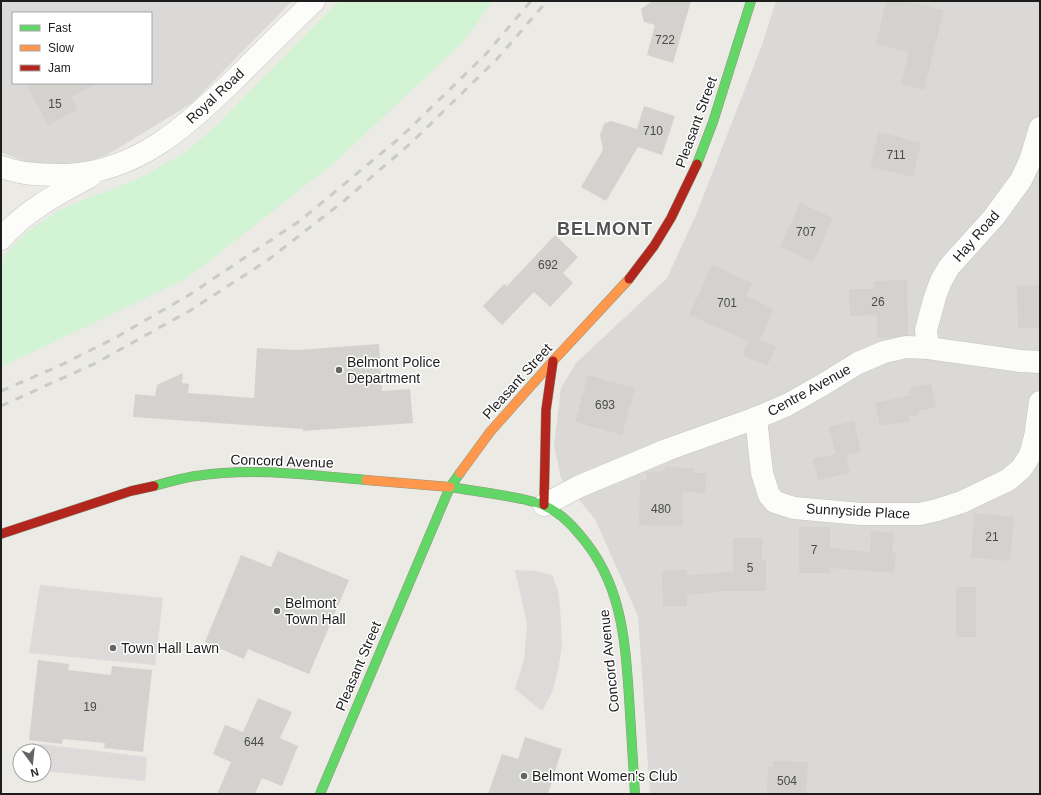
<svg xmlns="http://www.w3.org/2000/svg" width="1041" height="795" font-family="Arial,sans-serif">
	<rect width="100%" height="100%" fill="#ebeae5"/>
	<g fill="#dad9d7" fill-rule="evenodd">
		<path d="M 1,1 L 292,1 L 192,103 L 107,155 L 75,165 L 37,167 L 1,152 ZM 13,13 L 151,13 L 151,83 L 13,83 Z"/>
		<path d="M 776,1 L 1040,1 L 1040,794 L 650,794 L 638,616 L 595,519 L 561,478 L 554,446 L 561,388 L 576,363 L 667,278 L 696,215 L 762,45 Z"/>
	</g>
	<path fill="#d2f3d4" d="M 339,1 L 493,1 L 464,41 L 334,163 L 186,279 L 1,367 L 1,261 L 5,255 L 27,232 L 58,211 L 85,199 L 114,189 L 146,175 L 187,151 L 217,125 Z"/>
	<g fill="#dcdbd9">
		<path d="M 515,570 L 535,571 L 552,575 L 558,591 L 560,608 L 562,645 L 558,671 L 552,692 L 542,711 L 515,689 L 524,660 L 527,624 Z"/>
		<path d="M 40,585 L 163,598 L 155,665 L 29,653 Z"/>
		<path d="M 32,743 L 147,757 L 145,781 L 44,771 L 44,751 L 31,751 Z"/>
	</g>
	<g fill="#d3d2ce">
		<path d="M 652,1 L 691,1 L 673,63 L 647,55 L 655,25 L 644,22 L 641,9 Z"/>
		<path d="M 886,1 L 906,1 L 944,10 L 924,90 L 901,84 L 909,52 L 876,44 Z"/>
		<path d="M 26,83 L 98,83 L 71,97 L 77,110 L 48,125 Z"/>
		<path d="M 644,106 L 675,116 L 662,155 L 638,147 L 606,201 L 581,187 L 603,150 L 600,135 L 604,124 L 611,121 L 637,129 Z"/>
		<path d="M 879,132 L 921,143 L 913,177 L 870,167 Z"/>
		<path d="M 800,203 L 833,218 L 813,262 L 780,247 Z"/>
		<path d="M 555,235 L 578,257 L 563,273 L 573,283 L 550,307 L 534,292 L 502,325 L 483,306 L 504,284 L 507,286 Z"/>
		<path d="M 712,265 L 752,283 L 746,296 L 774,309 L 760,340 L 776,346 L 767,366 L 743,355 L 748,341 L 689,315 Z"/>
		<path d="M 907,280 L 908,335 L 889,338 L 877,338 L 877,315 L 850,316 L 849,289 L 874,289 L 874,281 Z"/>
		<path d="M 1040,285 L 1040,328 L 1018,328 L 1017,286 Z"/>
		<path d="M 379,344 L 382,391 L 410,389 L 413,423 L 303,431 L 303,429 L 133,417 L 135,394 L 155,396 L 157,385 L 183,373 L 182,383 L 189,384 L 188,393 L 254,398 L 257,348 L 297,350 Z"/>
		<path d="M 588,375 L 635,388 L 622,435 L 575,422 Z"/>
		<path d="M 931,384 L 936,407 L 918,411 L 919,415 L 909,416 L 910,421 L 880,426 L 875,403 L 911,395 L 910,388 Z"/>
		<path d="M 854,421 L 861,452 L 846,455 L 850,473 L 818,480 L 813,459 L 836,454 L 829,427 Z"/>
		<path d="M 665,467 L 694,468 L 693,473 L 706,473 L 705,493 L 683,492 L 682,526 L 639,525 L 640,480 L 647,480 L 647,472 L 665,471 Z"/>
		<path d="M 974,513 L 1014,517 L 1010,561 L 971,557 Z"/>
		<path d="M 799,527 L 830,527 L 830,548 L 870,552 L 871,531 L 894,533 L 892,552 L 896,553 L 894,573 L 830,568 L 830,573 L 799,573 Z"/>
		<path d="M 733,538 L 762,538 L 762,560 L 766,560 L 766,591 L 718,591 L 718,592 L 687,595 L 687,606 L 663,606 L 662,571 L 687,570 L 687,575 L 733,572 Z"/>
		<path d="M 278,551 L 349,580 L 309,674 L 248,649 L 244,659 L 205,642 L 241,555 L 271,567 Z"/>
		<rect x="956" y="587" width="20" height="50"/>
		<path d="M 38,660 L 69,664 L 68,670 L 111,675 L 112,666 L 152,670 L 143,752 L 104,748 L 105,743 L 63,739 L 62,744 L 29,740 Z"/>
		<path d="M 258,698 L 292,712 L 280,738 L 298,746 L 282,786 L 262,778 L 255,794 L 217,794 L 231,762 L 213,754 L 225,725 L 243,732 Z"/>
		<path d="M 525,737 L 562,749 L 548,794 L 488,794 L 502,754 L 518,759 Z"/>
		<path d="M 773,761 L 808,762 L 806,794 L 767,794 L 768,767 L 773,767 Z"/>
	</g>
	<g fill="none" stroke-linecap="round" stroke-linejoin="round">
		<g stroke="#c4c4c1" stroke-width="23">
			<g id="street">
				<path d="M 1,167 C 9,169 17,172 25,173 C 39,175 53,175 67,175 C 138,171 185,127 234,80 C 261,53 287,27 314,1"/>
				<path d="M 1,239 C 24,211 59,193 91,176"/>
				<path d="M 928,348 L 926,330 L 935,297 L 941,281 L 949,267 L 994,217 L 1021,180 L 1030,161 L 1040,128"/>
				<path d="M 756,418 L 762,473 L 769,495 L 775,502 L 794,508 L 861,514 L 920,514 L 937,510 L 962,502 L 1008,480 L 1021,469 L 1030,455 L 1035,437 L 1040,402"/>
				<path d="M 544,505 L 580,486 L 669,449 L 756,418 L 787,405 L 824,384 L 858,363 L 884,352 L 906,347 L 928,348 L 1020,361 L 1040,362"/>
			</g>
		</g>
		<g stroke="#91957c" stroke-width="10">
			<g id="fast">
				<path d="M 697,164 L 713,122 L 751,1"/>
				<path d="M 154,486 C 168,482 182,478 196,476 C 252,467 310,475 366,480"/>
				<path d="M 450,487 C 474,491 498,494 522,499 C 530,501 538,502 545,506 C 559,512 571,524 580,535 C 621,582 625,637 629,697 C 631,729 633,762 635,794"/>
				<path d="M 320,794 L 450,487 L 460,473"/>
			</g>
		</g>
		<g stroke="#91957c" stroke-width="10">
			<g id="slow">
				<path d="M 460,473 L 490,432 L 553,361 L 629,279"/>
				<path d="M 366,480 L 450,487"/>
			</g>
		</g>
		<g stroke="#91957c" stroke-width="10">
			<g id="jam">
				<path d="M 629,279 L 654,246 L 671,218 L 697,164"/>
				<path d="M 544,505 L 546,410 L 553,361"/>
				<path d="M 1,534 L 131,491 L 154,486"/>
			</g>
		</g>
		<use href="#street" stroke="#fcfcfb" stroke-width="22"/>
		<use href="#fast" stroke="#63d668" stroke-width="9"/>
		<use href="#slow" stroke="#ff974d" stroke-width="9"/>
		<use href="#jam" stroke="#b3261e" stroke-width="9"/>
		<g stroke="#cacac9" stroke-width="3" stroke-dasharray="8 8" stroke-linecap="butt">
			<path d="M 1,391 L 59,366 L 115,338 L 189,295 L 301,220 L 402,136 L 486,54 L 531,1"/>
			<path d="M 1,406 L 96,363 L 191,310 L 268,260 L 345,200 L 412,142 L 497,59 L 547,1"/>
		</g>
	</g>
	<g fill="#656563" stroke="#fff" stroke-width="1.5">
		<circle cx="339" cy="370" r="4"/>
		<circle cx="277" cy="611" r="4"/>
		<circle cx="113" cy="648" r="4"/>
		<circle cx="524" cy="776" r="4"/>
	</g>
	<g text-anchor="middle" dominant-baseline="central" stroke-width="3" stroke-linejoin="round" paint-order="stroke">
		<g font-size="12" fill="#4a4a49">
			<text x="665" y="40">722</text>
			<text x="55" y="104">15</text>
			<text x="653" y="131">710</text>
			<text x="896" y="155">711</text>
			<text x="806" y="232">707</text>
			<text x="548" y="265">692</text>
			<text x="878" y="302">26</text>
			<text x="727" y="303">701</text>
			<text x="605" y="405">693</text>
			<text x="661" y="509">480</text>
			<text x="992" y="537">21</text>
			<text x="814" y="550">7</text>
			<text x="750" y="568">5</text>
			<text x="90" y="707">19</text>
			<text x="254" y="742">644</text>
			<text x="787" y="781">504</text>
		</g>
		<g font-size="14" fill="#1d1d1d" stroke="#fff">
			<text transform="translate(215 96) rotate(-43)">Royal Road</text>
			<text transform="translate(696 122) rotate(-70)">Pleasant Street</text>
			<text transform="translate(976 236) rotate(-49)">Hay Road</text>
			<text transform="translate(517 381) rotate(-48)">Pleasant Street</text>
			<text transform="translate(809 390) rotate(-29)">Centre Avenue</text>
			<text transform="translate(282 461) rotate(2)">Concord Avenue</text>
			<text transform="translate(858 511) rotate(3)">Sunnyside Place</text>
			<text transform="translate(609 661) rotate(-96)">Concord Avenue</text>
			<text transform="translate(358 666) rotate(-67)">Pleasant Street</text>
		</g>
		<g font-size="14" fill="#1d1d1d" stroke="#fff" text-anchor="start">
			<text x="347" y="362">Belmont Police<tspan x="347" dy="16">Department</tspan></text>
			<text x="285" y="603">Belmont<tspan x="285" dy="16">Town Hall</tspan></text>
			<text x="121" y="648">Town Hall Lawn</text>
			<text x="532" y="776">Belmont Women's Club</text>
		</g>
		<g font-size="18" font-weight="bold" letter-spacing="1" fill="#505050" stroke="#fff">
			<text x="605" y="229">BELMONT</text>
		</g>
	</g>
	<rect width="1041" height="795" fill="none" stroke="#1d1d1d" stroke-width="4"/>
	<rect x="12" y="12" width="140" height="72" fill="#ffffff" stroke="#a5a5a5"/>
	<rect x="20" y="25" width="20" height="6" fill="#63d668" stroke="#a5a5a5"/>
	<text x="48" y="32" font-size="12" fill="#1d1d1d">Fast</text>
	<rect x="20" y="45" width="20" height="6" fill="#ff974d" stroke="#a5a5a5"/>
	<text x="48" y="52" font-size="12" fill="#1d1d1d">Slow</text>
	<rect x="20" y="65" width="20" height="6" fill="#b3261e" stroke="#a5a5a5"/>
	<text x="48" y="72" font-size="12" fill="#1d1d1d">Jam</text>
	<g transform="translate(32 763) rotate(165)"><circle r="19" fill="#ffffff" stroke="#a5a5a5"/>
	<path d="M0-3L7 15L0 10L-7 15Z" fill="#656563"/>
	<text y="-6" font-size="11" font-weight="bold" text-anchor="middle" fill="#1d1d1d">N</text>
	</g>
</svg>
